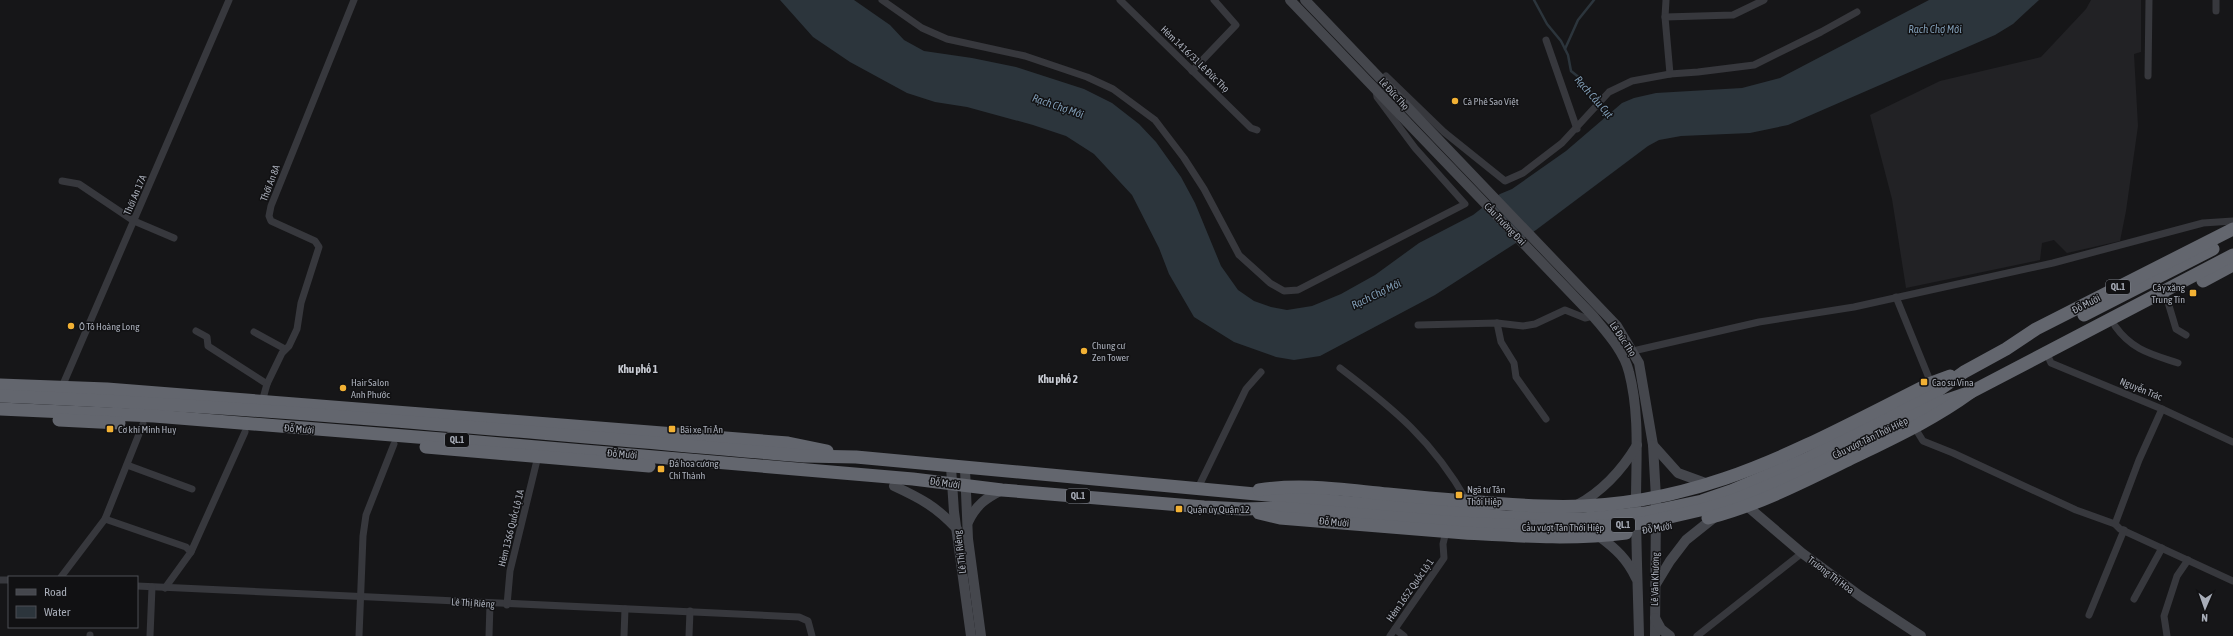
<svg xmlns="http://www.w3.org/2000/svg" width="2233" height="636" font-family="'Asap Condensed',sans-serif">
	<rect width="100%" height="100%" fill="#161618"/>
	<path fill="#222225" d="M 2091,0 L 2141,0 L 2141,52 L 2134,54 L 2138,126 L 2126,211 L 2120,241 L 2067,253 L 2054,240 L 2042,243 L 2040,260 L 1906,288 L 1892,199 L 1870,115 L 1940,81 L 2041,57 L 2086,9 Z"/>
	<path fill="#2c353c" d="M 780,0 L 854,0 L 890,25 L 904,40 L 924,51 L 972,58 L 1016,67 L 1084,89 L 1112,103 L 1139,124 L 1156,142 L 1181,177 L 1195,203 L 1221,266 L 1238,290 L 1254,301 L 1271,307 L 1287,310 L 1312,306 L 1341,294 L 1375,275 L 1419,243 L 1473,215 L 1500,194 L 1512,189 L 1566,151 L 1622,103 L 1634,98 L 1656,93 L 1742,88 L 1780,78 L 1929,0 L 2039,0 L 2013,24 L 1995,35 L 1788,125 L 1750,133 L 1681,136 L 1659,140 L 1648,146 L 1536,230 L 1435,295 L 1320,356 L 1294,360 L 1276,357 L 1234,342 L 1194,317 L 1169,274 L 1159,248 L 1132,195 L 1094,154 L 1066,136 L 1033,125 L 967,107 L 935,102 L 907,93 L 850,62 L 813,37 Z"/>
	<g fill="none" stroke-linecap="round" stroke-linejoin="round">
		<g stroke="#2c353c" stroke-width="2.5">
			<path d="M 1534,0 L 1547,24 L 1561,41 L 1568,55 L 1571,71 L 1581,79 L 1610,115"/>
			<path d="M 1565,49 L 1578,20 L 1594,0"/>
		</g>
		<g stroke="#37383d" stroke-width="7">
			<path d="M 882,0 L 922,28 L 947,39 L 1025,56 L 1087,77 L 1113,89 L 1155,120 L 1184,158 L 1204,189 L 1239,255 L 1270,283 L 1284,291 L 1298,290 L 1465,204 L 1415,148 L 1377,97 L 1376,91"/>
			<path d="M 1120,0 L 1251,128 L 1257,130"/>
			<path d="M 1666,0 L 1665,17 L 1670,74"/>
			<path d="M 2216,0 L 2216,11"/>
			<path d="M 1665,17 L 1733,15 L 1764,0"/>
			<path d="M 1546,40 L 1577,129"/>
			<path d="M 1192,71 L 1236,25 L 1214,0"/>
			<path d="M 1386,76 L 1444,132 L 1505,181 L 1523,173 L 1562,143 L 1609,92 L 1632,81 L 1670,74 L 1698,72 L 1754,65 L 1821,32 L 1857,12"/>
			<path d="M 2148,76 L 2149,0"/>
			<path d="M 62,181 L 79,184 L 134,221 L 174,238"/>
			<path d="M 1896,297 L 1931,383"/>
			<path d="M 2167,299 L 2176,329 L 2186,335"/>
			<path d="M 1497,323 L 1501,342 L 1514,363 L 1516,377 L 1546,419"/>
			<path d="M 1418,325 L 1497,323 L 1523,326 L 1535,324 L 1565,310 L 1585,318 L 1593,316"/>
			<path d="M 2115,326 C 2132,350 2151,354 2178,363"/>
			<path d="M 196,331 L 207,337 L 208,346 L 267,384"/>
			<path d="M 254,332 L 285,349"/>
			<path d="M 1633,351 L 1759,322 L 1854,307 L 2053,263 L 2203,223 L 2233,221"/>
			<path d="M 2046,352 L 2051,363 L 2162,409 L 2233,442"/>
			<path d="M 1340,368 C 1394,409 1433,441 1467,501"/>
			<path d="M 61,389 L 229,0"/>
			<path d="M 262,402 L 267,384 L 282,353 L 289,346 L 297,329 L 301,303 L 319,247 L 315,241 L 271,221 L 269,216 L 271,206 L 354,0"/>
			<path d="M 2162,409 L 2139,460 L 2115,524 L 2120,529 L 2233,581"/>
			<path d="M 1915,428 L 1923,441 L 1953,453 L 2076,510 L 2115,524"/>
			<path d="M 127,465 L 192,489"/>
			<path d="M 1198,488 L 1246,389 L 1261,372"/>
			<path d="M 105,519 L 186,547 L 191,552 L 165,588"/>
			<path d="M 191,552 L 245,432"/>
			<path d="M 61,577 L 105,519 L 143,424"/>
			<path d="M 0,580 L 9,580"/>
			<path d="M 137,586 L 799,617 L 808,621 L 812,636"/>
			<path d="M 2134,599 L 2162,548"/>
			<path d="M 507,605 L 510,571 L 538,456"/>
			<path d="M 2089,615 L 2124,530"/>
			<path d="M 1395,629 L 1404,636"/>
			<path d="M 90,636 L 90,635"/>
			<path d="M 150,636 L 152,587"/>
			<path d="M 359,636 L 363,536 L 366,515 L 394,444"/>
			<path d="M 489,636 L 490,604"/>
			<path d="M 624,636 L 625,609"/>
			<path d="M 689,636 L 690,611"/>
			<path d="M 1390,636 L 1444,558 L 1443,544 L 1446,531"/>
			<path d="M 1697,636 L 1802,553"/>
			<path d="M 2167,636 L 2164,616 L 2177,576 L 2188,560"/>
		</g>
		<g stroke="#45474d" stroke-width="10">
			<path d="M 1290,0 L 1593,316 C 1606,332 1624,351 1629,372 C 1640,414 1636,459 1636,502 C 1636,547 1638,591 1639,636"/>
			<path d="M 1305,0 L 1617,326 L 1639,363 L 1653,445 L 1656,498 L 1655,636"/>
			<path d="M 1653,445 L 1678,473 L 1708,484"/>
			<path d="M 951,467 L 954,512 L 971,636"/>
			<path d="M 965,469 L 968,539 L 981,636"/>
			<path d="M 894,486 C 920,498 937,507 957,529"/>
			<path d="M 1577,505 C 1603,491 1622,470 1637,445"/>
			<path d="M 1747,506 L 1802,553 L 1860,596 L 1921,636"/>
			<path d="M 968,522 C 976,505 986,498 1002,490"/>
			<path d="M 1600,537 C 1616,549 1627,559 1636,578"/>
			<path d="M 1656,584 L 1670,561 L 1686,540 L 1716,516"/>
			<path d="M 1655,618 L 1661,629 L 1670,636"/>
		</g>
		<g stroke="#63666e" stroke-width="13">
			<path d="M 2203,281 L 2233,265"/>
			<path d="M 2084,315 L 2213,249"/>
			<path d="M 0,385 L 107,389 L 788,443 L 827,451"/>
			<path d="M 0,396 C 269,407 537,433 804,456 L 856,457 L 1505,517 L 1583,519 L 1645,513 L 1702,501 L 1731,491 L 1809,458 L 1936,392 L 1964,372 L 2006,349 L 2036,329 L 2233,229"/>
			<path d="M 0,409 L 154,416 L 467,441 L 913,479 L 1002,490 L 1204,507 L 1243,509 L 1280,508 L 1458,523 L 1575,528 L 1644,523 L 1709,508 L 1738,499 L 1799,473 L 1942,402 L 1971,392"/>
			<path d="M 59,420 L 119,423"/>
			<path d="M 426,447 L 649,466"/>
			<path d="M 1259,490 C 1302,483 1345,490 1388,494 C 1439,499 1491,504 1542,506 C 1693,513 1801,448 1931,383 L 1950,376"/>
			<path d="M 1259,513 L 1280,518 C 1342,523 1403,528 1465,533 C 1519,536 1572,540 1626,533"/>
			<path d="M 1708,518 C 1759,505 1807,480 1854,457 C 1895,437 1934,419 1971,392 L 2233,255"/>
		</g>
	</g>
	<g fill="#f2b134" stroke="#111113" stroke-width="1.5">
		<circle cx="1455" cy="101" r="4"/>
		<rect x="2189" y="289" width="8" height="8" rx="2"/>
		<circle cx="71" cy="326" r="4"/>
		<circle cx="1084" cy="351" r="4"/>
		<rect x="1920" y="378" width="8" height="8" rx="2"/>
		<circle cx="343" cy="388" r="4"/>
		<rect x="106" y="425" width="8" height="8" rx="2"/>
		<rect x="668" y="425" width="8" height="8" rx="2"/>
		<rect x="657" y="465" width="8" height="8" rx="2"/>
		<rect x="1455" y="491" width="8" height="8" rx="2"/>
		<rect x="1175" y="505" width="8" height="8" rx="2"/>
	</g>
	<g text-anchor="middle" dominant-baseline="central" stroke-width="3" stroke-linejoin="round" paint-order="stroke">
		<g fill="#111113" stroke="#7b7e86" stroke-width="1">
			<rect x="2106" y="280" width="24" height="14" rx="3"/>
			<rect x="445" y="433" width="24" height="14" rx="3"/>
			<rect x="1066" y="489" width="24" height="14" rx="3"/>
			<rect x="1611" y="518" width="24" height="14" rx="3"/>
		</g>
		<g font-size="9" font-weight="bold" fill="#a8adb8">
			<text x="2118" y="287">QL.1</text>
			<text x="457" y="440">QL.1</text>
			<text x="1078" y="496">QL.1</text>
			<text x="1623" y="525">QL.1</text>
		</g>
		<g font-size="10" fill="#a8adb8" stroke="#111113">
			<text transform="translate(1195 59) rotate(44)">Hẻm 1416/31 Lê Đức Thọ</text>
			<text transform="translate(1394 94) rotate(47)">Lê Đức Thọ</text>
			<text transform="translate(270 183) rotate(-69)">Thới An 8A</text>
			<text transform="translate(135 195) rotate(-67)">Thới An 17A</text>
			<text transform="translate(1505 224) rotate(46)">Cầu Trường Đai</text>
			<text transform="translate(2086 304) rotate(-27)">Đỗ Mười</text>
			<text transform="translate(1623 339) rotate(56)">Lê Đức Thọ</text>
			<text transform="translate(2141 389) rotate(22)">Nguyễn Trác</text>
			<text transform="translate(299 429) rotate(5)">Đỗ Mười</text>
			<text transform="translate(1870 438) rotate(-26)">Cầu vượt Tân Thới Hiệp</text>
			<text transform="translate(622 454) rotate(5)">Đỗ Mười</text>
			<text transform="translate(945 483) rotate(8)">Đỗ Mười</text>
			<text transform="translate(1334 522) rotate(5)">Đỗ Mười</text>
			<text x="1563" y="527">Cầu vượt Tân Thới Hiệp</text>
			<text transform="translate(511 528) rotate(-76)">Hẻm 1366 Quốc Lộ 1A</text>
			<text transform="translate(1657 528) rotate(-10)">Đỗ Mười</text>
			<text transform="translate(960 552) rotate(-97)">Lê Thị Riêng</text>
			<text transform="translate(1831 575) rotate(37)">Trương Thị Hoa</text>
			<text transform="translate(1655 579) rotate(-89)">Lê Văn Khương</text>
			<text transform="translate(1410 590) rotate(-55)">Hẻm 1652 Quốc Lộ 1</text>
			<text transform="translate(473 603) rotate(3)">Lê Thị Riêng</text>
		</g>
		<g font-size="10" fill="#a8adb8" stroke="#111113" text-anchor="start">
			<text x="1463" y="101">Cà Phê Sao Việt</text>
			<text x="2185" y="287" text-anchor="end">Cây xăng<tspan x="2185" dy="12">Trung Tín</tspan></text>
			<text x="79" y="326">Ô Tô Hoàng Long</text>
			<text x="1092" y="345">Chung cư<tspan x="1092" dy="12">Zen Tower</tspan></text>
			<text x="351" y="382">Hair Salon<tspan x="351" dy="12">Anh Phước</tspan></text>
			<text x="1932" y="382">Cao su Vina</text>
			<text x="118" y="429">Cơ khí Minh Huy</text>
			<text x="680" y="429">Bãi xe Tri Ân</text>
			<text x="669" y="463">Đá hoa cương<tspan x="669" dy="12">Chí Thành</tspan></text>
			<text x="1467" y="489">Ngã tư Tân<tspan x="1467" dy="12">Thới Hiệp</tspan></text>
			<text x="1187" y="509">Quận ủy Quận 12</text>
		</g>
		<g font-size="11" font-style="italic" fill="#7f9bb3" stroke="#111113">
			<text x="1935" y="29">Rạch Chợ Mới</text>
			<text transform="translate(1594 97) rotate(49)">Rạch Cầu Cụt</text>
			<text transform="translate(1058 106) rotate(19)">Rạch Chợ Mới</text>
			<text transform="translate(1376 294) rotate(-26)">Rạch Chợ Mới</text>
		</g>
		<g font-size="11" font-weight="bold" fill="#c9ccd4" stroke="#111113">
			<text x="638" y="369">Khu phố 1</text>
			<text x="1058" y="379">Khu phố 2</text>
		</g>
	</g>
	<rect x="8" y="576" width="130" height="52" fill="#111113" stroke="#4d4f55"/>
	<rect x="16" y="589" width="20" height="6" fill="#45474d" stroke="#4d4f55"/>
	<text x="44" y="596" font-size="12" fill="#a8adb8">Road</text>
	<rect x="16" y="606" width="20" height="12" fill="#2c353c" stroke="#4d4f55"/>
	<text x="44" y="616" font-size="12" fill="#a8adb8">Water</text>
	<g transform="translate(2205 608) rotate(182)" stroke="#111113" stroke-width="3" paint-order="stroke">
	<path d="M0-3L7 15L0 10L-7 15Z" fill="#a8adb8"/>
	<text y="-6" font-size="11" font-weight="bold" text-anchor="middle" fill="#a8adb8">N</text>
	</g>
</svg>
